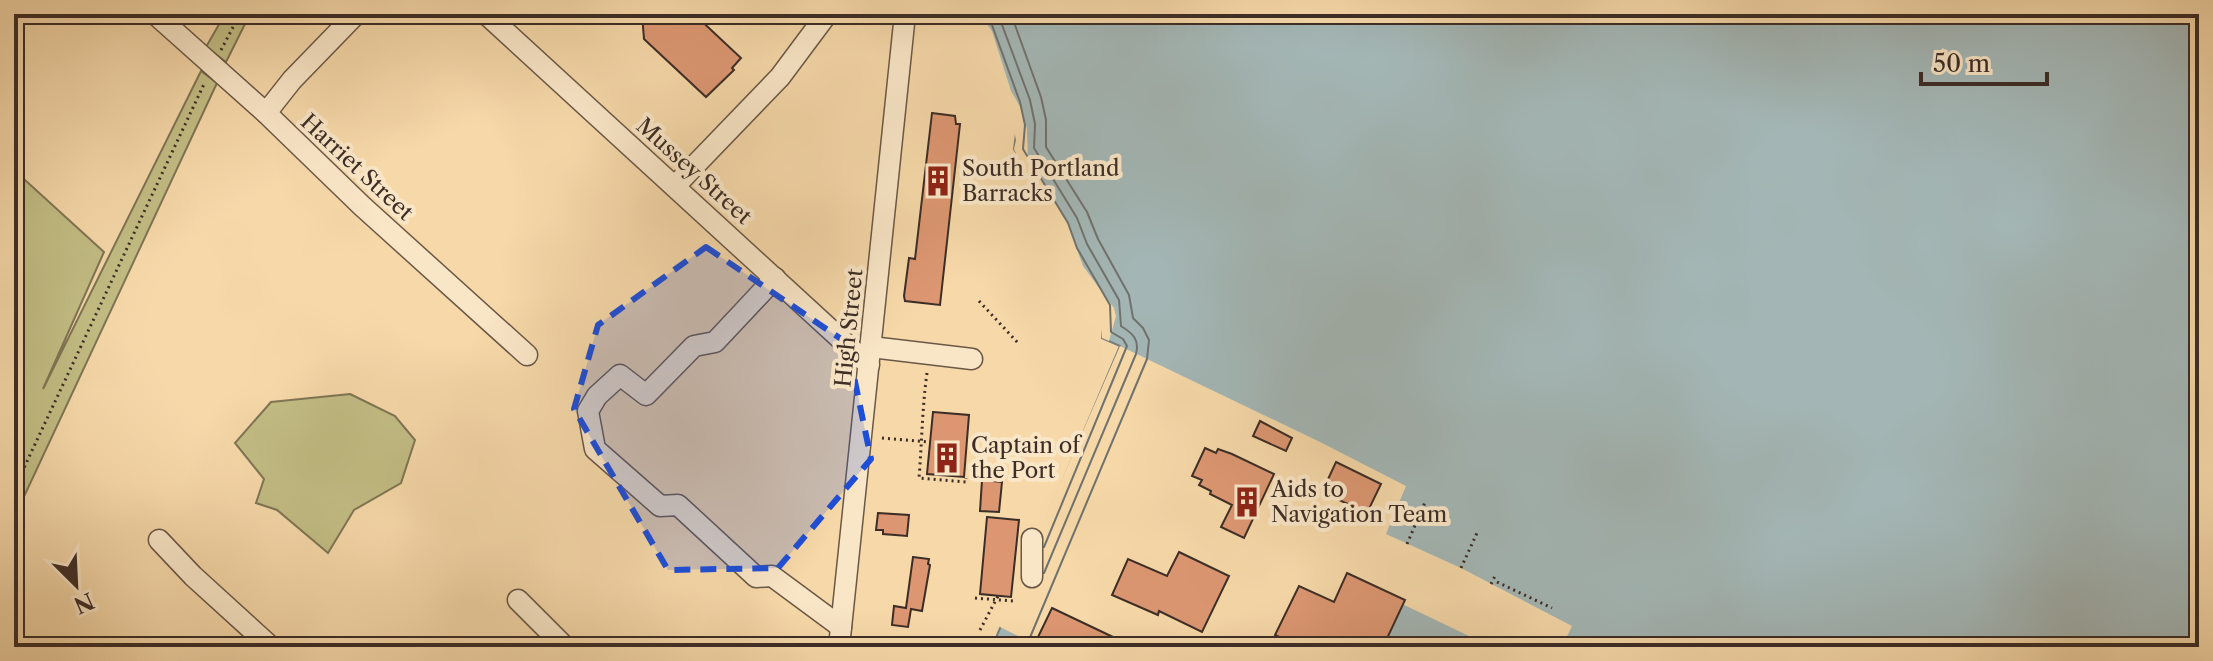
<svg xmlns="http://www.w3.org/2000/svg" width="2213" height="661" font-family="'Libre Caslon Text',serif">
	<rect width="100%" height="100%" fill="#f6d8a9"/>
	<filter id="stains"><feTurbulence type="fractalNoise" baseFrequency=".0025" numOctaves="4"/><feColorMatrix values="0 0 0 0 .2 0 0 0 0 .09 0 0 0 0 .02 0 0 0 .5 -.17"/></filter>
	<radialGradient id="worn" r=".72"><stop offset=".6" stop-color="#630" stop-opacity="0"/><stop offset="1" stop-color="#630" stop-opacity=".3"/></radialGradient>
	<g fill="#c2bd84" stroke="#7f7555" stroke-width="2">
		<path d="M 225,14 L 250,14 L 226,62 L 206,47 Z"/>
		<path d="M 201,71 L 217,83 L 14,518 L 14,170 L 104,252 L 43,389 Z"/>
		<path d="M 350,394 L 395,416 L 415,440 L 401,483 L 354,510 L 328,553 L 277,510 L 256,503 L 264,479 L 235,443 L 271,402 Z"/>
	</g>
	<path fill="#a3b6b5" stroke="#7a7f7c" stroke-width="2" d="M 979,14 L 2199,14 L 2199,647 L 992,647 L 1120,346 L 1102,338 L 1103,309 L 1066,235 L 1014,149 L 1017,125 Z"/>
	<g fill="#f6d8a9">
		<path d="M 979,14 L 992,31 L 1011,91 L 1022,110 L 1027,129 L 1028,162 L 1049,189 L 1067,222 L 1083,266 L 1114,308 L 1116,316 L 1109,341 L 1102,338 L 1099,310 L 1080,277 L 1061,232 L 1024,173 L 1014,149 L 1016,140 L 1008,105 L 985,41 Z"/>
		<path d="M 1120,346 L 1318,441 L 1406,486 L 1386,534 L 1461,568 L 1572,626 L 1562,647 L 1492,647 L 1352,580 L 1326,647 L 1040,647 L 998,626 Z"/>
	</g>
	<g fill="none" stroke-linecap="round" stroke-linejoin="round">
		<g stroke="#70726e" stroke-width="2">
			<path d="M 988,14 L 1020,102 L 1025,125 L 1023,149 L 1068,223 L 1077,248 L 1110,305 L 1111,332 L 1123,339 L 1127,346 L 1044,547"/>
			<path d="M 998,14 L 1030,100 L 1035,124 L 1034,148 L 1077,218 L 1087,244 L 1119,300 L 1121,326 C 1132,333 1140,339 1136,354 L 1044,573"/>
			<path d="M 1011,14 L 1041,97 L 1046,120 L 1046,147 L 1087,212 L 1098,239 L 1129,295 L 1133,318 L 1143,328 L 1149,340 L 1147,359 L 1026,647"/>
		</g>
	</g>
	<g fill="#dc9772" stroke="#3c2d26" stroke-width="2">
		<path d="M 642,14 L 694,14 L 741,58 L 732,68 L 734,70 L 706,97 L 644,39 Z"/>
		<path d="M 932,113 L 955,116 L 956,124 L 960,124 L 940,305 L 905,301 L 904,296 L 909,258 L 915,259 Z"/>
		<path d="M 933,412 L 969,415 L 964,477 L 927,474 Z"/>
		<path d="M 1260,421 L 1292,438 L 1286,451 L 1253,436 Z"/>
		<path d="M 1205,448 L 1216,453 L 1218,449 L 1232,454 L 1274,474 L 1244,538 L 1221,527 L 1232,505 L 1210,494 L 1211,491 L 1199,485 L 1202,480 L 1192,476 Z"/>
		<path d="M 1336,462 L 1381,484 L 1367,513 L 1322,492 Z"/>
		<path d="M 982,480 L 1002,482 L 999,512 L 980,511 Z"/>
		<path d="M 878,513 L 909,515 L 907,536 L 883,534 L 883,530 L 876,530 Z"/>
		<path d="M 987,517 L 1019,520 L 1011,597 L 980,594 Z"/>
		<path d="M 1179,552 L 1229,576 L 1202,632 L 1159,611 L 1158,615 L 1112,595 L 1128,559 L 1167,576 Z"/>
		<path d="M 913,557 L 929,559 L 928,564 L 930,565 L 922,611 L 911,609 L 908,627 L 892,625 L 894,606 L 906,608 Z"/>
		<path d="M 1347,573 L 1405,600 L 1383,647 L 1301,647 L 1275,635 L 1299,586 L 1334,602 Z"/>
		<path d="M 1052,608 L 1134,647 L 1059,647 L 1038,637 Z"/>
	</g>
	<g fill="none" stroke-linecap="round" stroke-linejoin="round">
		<g stroke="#6a5847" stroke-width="23">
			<g id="minor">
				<path d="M 155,14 L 266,113 L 362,206 L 527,355"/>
				<path d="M 486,14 L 869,365"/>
				<path d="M 266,113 L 292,80 L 356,14"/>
				<path d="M 675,186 L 780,77 L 827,14"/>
				<path d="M 775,278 L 715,342 L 694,346 L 646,395 L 620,375 L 597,396 L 588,411 L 595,449 L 660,506 L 678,505 L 756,577 L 772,576 L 841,627"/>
				<path d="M 871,347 L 972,359"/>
				<path d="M 159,540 L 193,576 L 271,647"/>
				<path d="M 1032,577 L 1032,539"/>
				<path d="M 518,600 L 565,647"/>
				<path d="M 839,647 L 905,14"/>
			</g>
		</g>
		<g stroke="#3c2d26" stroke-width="3" stroke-dasharray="2 4" stroke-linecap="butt">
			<path d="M 221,50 L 240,14"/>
			<path d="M 979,301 L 1018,343"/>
			<path d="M 927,373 C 922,409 922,442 919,478 L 966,482 L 966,478"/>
			<path d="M 882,438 L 930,442"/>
			<path d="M 14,489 L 205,82"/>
			<path d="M 1407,544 L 1426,500"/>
			<path d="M 1461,568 L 1477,533"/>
			<path d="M 1497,582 L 1552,608"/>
			<path d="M 1491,584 L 1496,574"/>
			<path d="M 975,598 L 1013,601"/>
			<path d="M 980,630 L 998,596"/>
		</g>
		<use href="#minor" stroke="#f9e6c7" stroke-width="20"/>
	</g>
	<path fill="#1d4ed8" fill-opacity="0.2" stroke="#1d4ed8" stroke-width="6" stroke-dasharray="16 10" stroke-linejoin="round" d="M 706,247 L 847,343 L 871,459 L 778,568 L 668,570 L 574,409 L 598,325 Z"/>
	<defs>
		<g id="building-bare" transform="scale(2.4)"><path d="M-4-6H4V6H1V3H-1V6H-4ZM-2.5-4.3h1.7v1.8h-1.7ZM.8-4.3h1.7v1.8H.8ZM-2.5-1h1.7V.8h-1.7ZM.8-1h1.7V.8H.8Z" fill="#8f2418" stroke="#f9e6c7" stroke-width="2.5" paint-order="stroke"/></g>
	</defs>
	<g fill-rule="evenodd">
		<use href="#building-bare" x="938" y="181"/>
		<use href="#building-bare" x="947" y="458"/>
		<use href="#building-bare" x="1247" y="502"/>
	</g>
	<g text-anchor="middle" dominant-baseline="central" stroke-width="8" stroke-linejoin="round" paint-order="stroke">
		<g font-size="22" fill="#3c2d26" stroke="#f9e6c7">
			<text transform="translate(357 167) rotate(43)">Harriet Street</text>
			<text transform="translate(694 171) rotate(42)">Mussey Street</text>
			<text transform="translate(849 328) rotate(-84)">High Street</text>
		</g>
		<g font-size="22" fill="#3c2d26" stroke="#f9e6c7" text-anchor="start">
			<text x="962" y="168">South Portland<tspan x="962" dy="25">Barracks</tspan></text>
			<text x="971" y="445">Captain of<tspan x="971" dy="25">the Port</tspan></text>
			<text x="1271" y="489">Aids to<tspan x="1271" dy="25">Navigation Team</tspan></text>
		</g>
	</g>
	<rect width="2213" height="661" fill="none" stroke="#f6d8a9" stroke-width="48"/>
	<rect x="16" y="16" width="2181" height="629" fill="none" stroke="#3c2d26" stroke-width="4"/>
	<rect x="24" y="24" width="2165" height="613" fill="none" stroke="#3c2d26" stroke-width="2"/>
	<g transform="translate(76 585) rotate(156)" stroke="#f9e6c7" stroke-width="6" paint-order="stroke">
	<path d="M0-6L14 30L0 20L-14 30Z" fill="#3c2d26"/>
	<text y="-12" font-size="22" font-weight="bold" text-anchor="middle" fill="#3c2d26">N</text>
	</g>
	<path d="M1921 72v12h126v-12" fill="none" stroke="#3c2d26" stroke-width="4"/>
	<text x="1933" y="72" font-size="24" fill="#3c2d26" stroke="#f9e6c7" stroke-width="6" paint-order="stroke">50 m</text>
	<rect width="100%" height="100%" filter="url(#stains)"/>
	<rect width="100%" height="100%" fill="url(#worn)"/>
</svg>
